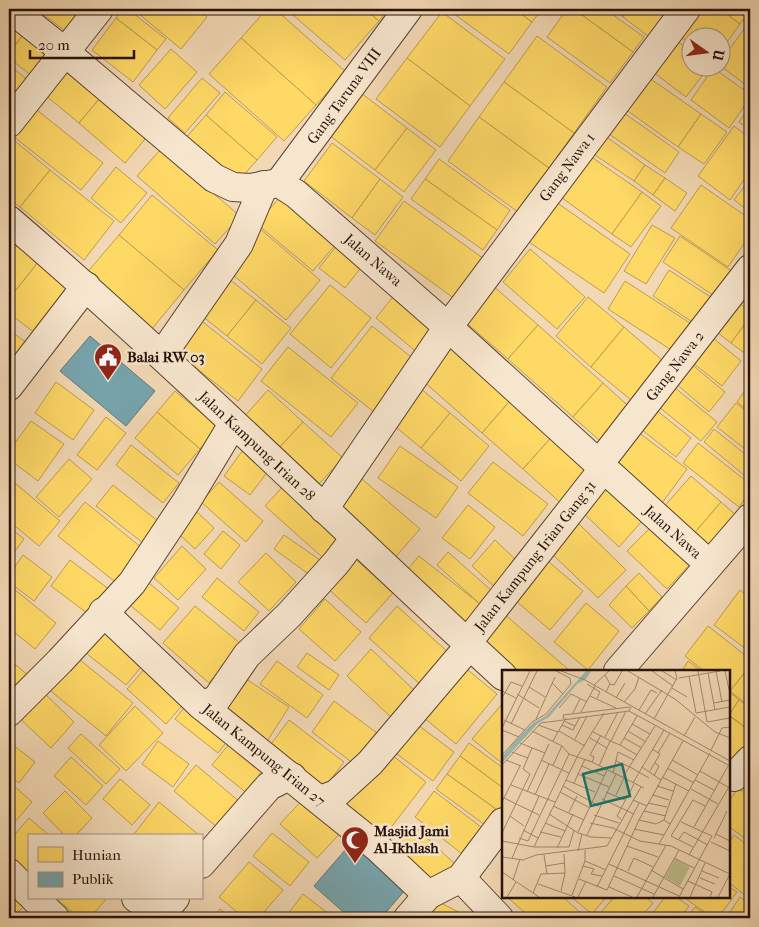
<svg xmlns="http://www.w3.org/2000/svg" width="759" height="927" font-family="'IM FELL French Canon',serif">
	<rect width="100%" height="100%" fill="#f2d8b4"/>
	<filter id="stains"><feTurbulence type="fractalNoise" baseFrequency=".004" numOctaves="4"/><feColorMatrix values="0 0 0 0 .2 0 0 0 0 .09 0 0 0 0 .02 0 0 0 .5 -.17"/></filter>
	<radialGradient id="worn" r=".72"><stop offset=".6" stop-color="#630" stop-opacity="0"/><stop offset="1" stop-color="#630" stop-opacity=".3"/></radialGradient>
	<g fill="#ffd966" stroke="#be9d4a">
		<path d="M 36,9 L 86,9 L 68,33 Z"/>
		<path d="M 123,9 L 128,9 L 166,39 L 157,50 L 116,18 Z"/>
		<path d="M 133,9 L 197,9 L 207,17 L 181,49 Z"/>
		<path d="M 267,9 L 275,9 L 346,72 L 316,105 L 241,38 Z"/>
		<path d="M 286,9 L 365,9 L 379,21 L 345,60 Z"/>
		<path d="M 365,9 L 389,9 L 379,21 Z"/>
		<path d="M 452,9 L 514,9 L 532,22 L 509,54 L 450,11 Z"/>
		<path d="M 514,9 L 542,9 L 532,22 Z"/>
		<path d="M 567,9 L 574,9 L 633,52 L 610,83 L 547,37 Z"/>
		<path d="M 574,9 L 605,9 L 644,37 L 633,52 Z"/>
		<path d="M 611,9 L 629,9 L 623,17 Z"/>
		<path d="M 629,9 L 676,9 L 653,40 L 623,17 Z"/>
		<path d="M 694,9 L 720,9 L 740,24 L 722,49 L 722,38 L 692,38 L 692,45 L 675,33 Z"/>
		<path d="M 720,9 L 750,9 L 750,11 L 740,24 Z"/>
		<path d="M 442,12 L 505,59 L 470,106 L 407,58 Z"/>
		<path d="M 9,13 L 28,29 L 9,53 Z"/>
		<path d="M 116,18 L 157,50 L 133,82 L 92,50 Z"/>
		<path d="M 746,26 L 750,29 L 750,88 L 722,67 L 722,60 Z"/>
		<path d="M 28,29 L 53,49 L 32,76 L 9,58 L 9,53 Z"/>
		<path d="M 537,36 L 607,87 L 574,133 L 504,82 Z"/>
		<path d="M 241,38 L 316,105 L 284,141 L 209,74 Z"/>
		<path d="M 673,38 L 692,52 L 692,68 L 708,68 L 686,97 L 649,69 Z"/>
		<path d="M 171,49 L 197,72 L 165,109 L 139,85 Z"/>
		<path d="M 64,58 L 105,92 L 79,123 L 39,90 Z"/>
		<path d="M 407,58 L 470,106 L 440,147 L 376,99 Z"/>
		<path d="M 9,65 L 29,81 L 9,107 Z"/>
		<path d="M 713,68 L 750,94 L 750,98 L 729,128 L 691,100 Z"/>
		<path d="M 648,77 L 701,114 L 678,147 L 625,109 Z"/>
		<path d="M 202,78 L 220,93 L 185,133 L 168,118 Z"/>
		<path d="M 504,82 L 574,133 L 549,168 L 479,117 Z"/>
		<path d="M 105,92 L 151,132 L 125,163 L 79,123 Z"/>
		<path d="M 225,92 L 277,137 L 257,160 L 206,115 Z"/>
		<path d="M 361,93 L 407,128 L 375,170 L 329,135 Z"/>
		<path d="M 32,106 L 103,163 L 81,190 L 9,133 Z"/>
		<path d="M 750,106 L 750,130 L 739,122 Z"/>
		<path d="M 624,113 L 679,152 L 665,173 L 609,134 Z"/>
		<path d="M 701,114 L 727,132 L 704,164 L 678,147 Z"/>
		<path d="M 206,115 L 257,160 L 235,185 L 184,140 Z"/>
		<path d="M 479,117 L 549,168 L 518,212 L 448,161 Z"/>
		<path d="M 734,126 L 750,138 L 750,171 L 730,200 L 698,176 Z"/>
		<path d="M 407,128 L 436,150 L 404,192 L 375,170 Z"/>
		<path d="M 604,135 L 645,165 L 634,181 L 592,153 Z"/>
		<path d="M 9,136 L 50,170 L 20,207 L 9,199 Z"/>
		<path d="M 332,143 L 380,179 L 352,218 L 304,181 Z"/>
		<path d="M 161,149 L 240,216 L 215,244 L 137,176 Z"/>
		<path d="M 587,154 L 642,192 L 612,234 L 558,195 Z"/>
		<path d="M 439,159 L 510,210 L 497,230 L 425,179 Z"/>
		<path d="M 645,165 L 665,178 L 653,195 L 634,181 Z"/>
		<path d="M 116,167 L 147,193 L 121,223 L 91,198 Z"/>
		<path d="M 50,170 L 114,221 L 84,260 L 20,207 Z"/>
		<path d="M 665,178 L 687,193 L 675,211 L 653,195 Z"/>
		<path d="M 380,179 L 403,197 L 375,235 L 352,218 Z"/>
		<path d="M 425,179 L 497,230 L 483,250 L 411,199 Z"/>
		<path d="M 750,179 L 750,212 L 734,200 Z"/>
		<path d="M 701,185 L 750,219 L 750,235 L 728,267 L 671,228 Z"/>
		<path d="M 285,191 L 341,238 L 313,271 L 257,224 Z"/>
		<path d="M 642,192 L 661,206 L 631,247 L 612,234 Z"/>
		<path d="M 152,195 L 218,250 L 184,290 L 119,235 Z"/>
		<path d="M 404,201 L 484,259 L 455,299 L 375,241 Z"/>
		<path d="M 556,202 L 630,254 L 604,293 L 529,242 Z"/>
		<path d="M 652,225 L 675,238 L 646,284 L 624,271 Z"/>
		<path d="M 260,229 L 320,280 L 286,320 L 226,269 Z"/>
		<path d="M 119,235 L 184,290 L 151,330 L 85,275 Z"/>
		<path d="M 680,236 L 739,276 L 722,301 L 663,262 Z"/>
		<path d="M 342,239 L 367,260 L 345,288 L 319,268 Z"/>
		<path d="M 20,242 L 42,257 L 9,299 L 9,256 Z"/>
		<path d="M 530,249 L 585,297 L 557,329 L 503,282 Z"/>
		<path d="M 42,257 L 79,287 L 40,337 L 9,313 L 9,299 Z"/>
		<path d="M 669,270 L 720,303 L 703,329 L 653,296 Z"/>
		<path d="M 225,276 L 256,300 L 227,336 L 196,311 Z"/>
		<path d="M 625,281 L 693,325 L 676,353 L 608,309 Z"/>
		<path d="M 330,285 L 371,318 L 331,368 L 290,334 Z"/>
		<path d="M 492,285 L 538,325 L 508,359 L 462,319 Z"/>
		<path d="M 397,292 L 441,329 L 420,355 L 376,318 Z"/>
		<path d="M 588,297 L 624,327 L 591,367 L 556,336 Z"/>
		<path d="M 256,300 L 291,328 L 262,364 L 227,336 Z"/>
		<path d="M 740,304 L 750,311 L 750,317 L 731,343 L 718,333 Z"/>
		<path d="M 750,317 L 750,357 L 731,343 Z"/>
		<path d="M 198,318 L 262,369 L 238,401 L 173,350 Z"/>
		<path d="M 538,325 L 603,383 L 573,417 L 508,359 Z"/>
		<path d="M 372,326 L 420,364 L 379,416 L 331,378 Z"/>
		<path d="M 624,327 L 669,366 L 637,405 L 591,367 Z"/>
		<path d="M 9,330 L 31,346 L 9,373 Z"/>
		<path d="M 713,338 L 741,361 L 722,386 L 693,363 Z"/>
		<path d="M 456,342 L 515,395 L 482,433 L 422,380 Z"/>
		<path d="M 288,347 L 358,403 L 331,437 L 261,381 Z"/>
		<path d="M 690,363 L 725,392 L 709,412 L 674,382 Z"/>
		<path d="M 56,382 L 94,410 L 73,440 L 35,413 Z"/>
		<path d="M 603,383 L 635,412 L 606,446 L 573,417 Z"/>
		<path d="M 750,384 L 750,412 L 737,402 Z"/>
		<path d="M 674,387 L 717,422 L 701,441 L 659,407 Z"/>
		<path d="M 420,388 L 450,413 L 421,448 L 391,423 Z"/>
		<path d="M 268,390 L 303,422 L 278,449 L 243,418 Z"/>
		<path d="M 175,391 L 218,427 L 200,449 L 157,412 Z"/>
		<path d="M 515,395 L 557,431 L 523,469 L 482,433 Z"/>
		<path d="M 736,403 L 750,414 L 750,453 L 717,427 Z"/>
		<path d="M 656,410 L 691,438 L 676,457 L 641,429 Z"/>
		<path d="M 157,412 L 200,449 L 178,475 L 135,438 Z"/>
		<path d="M 450,413 L 489,446 L 461,481 L 421,448 Z"/>
		<path d="M 106,417 L 126,433 L 97,470 L 77,455 Z"/>
		<path d="M 31,421 L 64,444 L 38,481 L 9,459 L 9,451 Z"/>
		<path d="M 303,422 L 343,458 L 317,486 L 278,449 Z"/>
		<path d="M 714,429 L 750,458 L 750,480 L 704,442 Z"/>
		<path d="M 557,431 L 598,467 L 564,506 L 523,469 Z"/>
		<path d="M 638,432 L 687,469 L 659,507 L 609,469 Z"/>
		<path d="M 698,443 L 750,484 L 750,492 L 739,507 L 683,463 Z"/>
		<path d="M 131,445 L 179,483 L 163,503 L 116,465 Z"/>
		<path d="M 400,446 L 458,487 L 436,518 L 378,478 Z"/>
		<path d="M 243,450 L 269,470 L 250,495 L 224,476 Z"/>
		<path d="M 69,459 L 92,479 L 59,517 L 36,497 Z"/>
		<path d="M 493,462 L 548,504 L 523,536 L 468,493 Z"/>
		<path d="M 691,476 L 721,502 L 692,536 L 661,510 Z"/>
		<path d="M 9,478 L 60,521 L 39,546 L 9,521 Z"/>
		<path d="M 362,479 L 420,529 L 392,561 L 335,512 Z"/>
		<path d="M 219,482 L 263,521 L 246,542 L 201,502 Z"/>
		<path d="M 287,482 L 344,533 L 322,557 L 265,506 Z"/>
		<path d="M 602,483 L 643,520 L 619,547 L 578,508 Z"/>
		<path d="M 113,485 L 159,522 L 143,543 L 96,506 Z"/>
		<path d="M 85,502 L 146,551 L 119,585 L 58,536 Z"/>
		<path d="M 721,502 L 738,517 L 709,552 L 692,536 Z"/>
		<path d="M 468,505 L 495,527 L 470,559 L 442,538 Z"/>
		<path d="M 197,512 L 214,528 L 195,549 L 178,533 Z"/>
		<path d="M 577,522 L 626,570 L 598,598 L 549,551 Z"/>
		<path d="M 654,524 L 693,561 L 667,589 L 627,551 Z"/>
		<path d="M 9,527 L 24,539 L 9,559 Z"/>
		<path d="M 223,531 L 240,545 L 221,569 L 204,554 Z"/>
		<path d="M 284,535 L 320,560 L 310,575 L 274,549 Z"/>
		<path d="M 495,540 L 519,563 L 496,588 L 472,566 Z"/>
		<path d="M 182,546 L 206,569 L 178,600 L 154,578 Z"/>
		<path d="M 448,552 L 492,591 L 480,604 L 437,565 Z"/>
		<path d="M 266,553 L 296,582 L 269,611 L 238,582 Z"/>
		<path d="M 23,555 L 52,577 L 34,601 L 9,582 L 9,575 Z"/>
		<path d="M 352,556 L 393,593 L 366,623 L 325,586 Z"/>
		<path d="M 419,556 L 484,607 L 467,628 L 402,576 Z"/>
		<path d="M 542,556 L 583,591 L 550,630 L 509,595 Z"/>
		<path d="M 70,560 L 110,590 L 91,616 L 51,586 Z"/>
		<path d="M 639,573 L 662,597 L 649,611 L 626,586 Z"/>
		<path d="M 143,578 L 179,608 L 160,630 L 125,601 Z"/>
		<path d="M 217,578 L 259,612 L 244,631 L 202,597 Z"/>
		<path d="M 9,585 L 56,623 L 35,649 L 9,628 Z"/>
		<path d="M 626,586 L 649,611 L 632,628 L 609,605 Z"/>
		<path d="M 740,590 L 750,598 L 750,652 L 714,625 Z"/>
		<path d="M 325,599 L 361,632 L 335,661 L 299,629 Z"/>
		<path d="M 586,603 L 619,631 L 588,670 L 554,642 Z"/>
		<path d="M 195,606 L 241,644 L 209,683 L 163,643 Z"/>
		<path d="M 397,606 L 450,654 L 421,685 L 369,638 Z"/>
		<path d="M 502,612 L 570,671 L 503,671 L 474,646 Z"/>
		<path d="M 708,626 L 750,659 L 750,666 L 730,691 L 728,689 L 728,671 L 704,671 L 685,656 Z"/>
		<path d="M 106,629 L 146,661 L 126,685 L 86,653 Z"/>
		<path d="M 371,649 L 417,693 L 393,719 L 347,676 Z"/>
		<path d="M 307,653 L 339,675 L 329,690 L 297,667 Z"/>
		<path d="M 74,655 L 133,703 L 106,736 L 47,688 Z"/>
		<path d="M 9,659 L 30,677 L 9,701 Z"/>
		<path d="M 277,661 L 323,695 L 307,718 L 260,684 Z"/>
		<path d="M 688,661 L 701,671 L 682,671 Z"/>
		<path d="M 148,665 L 187,700 L 166,724 L 127,689 Z"/>
		<path d="M 463,666 L 497,694 L 456,744 L 423,717 Z"/>
		<path d="M 750,666 L 750,707 L 730,691 Z"/>
		<path d="M 243,677 L 289,707 L 266,743 L 220,713 Z"/>
		<path d="M 40,689 L 74,722 L 51,748 L 16,715 Z"/>
		<path d="M 728,691 L 739,700 L 729,715 L 728,714 Z"/>
		<path d="M 739,700 L 750,708 L 750,731 L 729,715 Z"/>
		<path d="M 334,701 L 381,736 L 358,767 L 312,732 Z"/>
		<path d="M 189,702 L 231,736 L 218,753 L 175,719 Z"/>
		<path d="M 503,703 L 503,764 L 472,739 Z"/>
		<path d="M 135,706 L 163,733 L 126,771 L 99,745 Z"/>
		<path d="M 728,715 L 750,731 L 750,755 L 728,762 Z"/>
		<path d="M 289,720 L 344,762 L 323,790 L 268,748 Z"/>
		<path d="M 414,722 L 454,752 L 433,781 L 393,751 Z"/>
		<path d="M 81,734 L 120,769 L 106,784 L 68,748 Z"/>
		<path d="M 234,738 L 275,771 L 254,799 L 212,765 Z"/>
		<path d="M 158,741 L 189,764 L 173,787 L 142,764 Z"/>
		<path d="M 9,742 L 35,762 L 19,783 L 9,775 Z"/>
		<path d="M 469,743 L 503,768 L 503,788 L 460,756 Z"/>
		<path d="M 387,751 L 426,782 L 382,839 L 343,808 Z"/>
		<path d="M 460,756 L 503,788 L 503,808 L 500,812 L 447,774 Z"/>
		<path d="M 71,757 L 103,786 L 86,805 L 54,776 Z"/>
		<path d="M 196,765 L 247,808 L 225,834 L 174,791 Z"/>
		<path d="M 750,766 L 750,793 L 738,784 Z"/>
		<path d="M 447,774 L 500,812 L 489,828 L 436,789 Z"/>
		<path d="M 120,779 L 150,805 L 132,825 L 103,799 Z"/>
		<path d="M 13,785 L 32,802 L 9,829 L 9,790 Z"/>
		<path d="M 738,788 L 750,797 L 750,842 L 728,826 L 728,803 Z"/>
		<path d="M 65,791 L 92,818 L 75,836 L 65,836 L 43,813 Z"/>
		<path d="M 434,791 L 481,827 L 461,853 L 415,817 Z"/>
		<path d="M 306,796 L 344,829 L 317,858 L 280,824 Z"/>
		<path d="M 159,802 L 200,836 L 136,836 L 134,834 Z"/>
		<path d="M 29,818 L 50,836 L 29,836 L 29,876 L 9,859 L 9,841 Z"/>
		<path d="M 412,824 L 457,866 L 433,891 L 389,849 Z"/>
		<path d="M 272,833 L 309,862 L 290,886 L 253,856 Z"/>
		<path d="M 734,835 L 750,847 L 750,899 L 728,882 L 728,844 Z"/>
		<path d="M 249,862 L 283,890 L 259,918 L 244,918 L 219,897 Z"/>
		<path d="M 9,882 L 29,901 L 12,918 L 9,918 Z"/>
		<path d="M 728,886 L 737,892 L 718,918 L 713,918 L 682,896 L 728,896 Z"/>
		<path d="M 303,894 L 334,918 L 285,918 Z"/>
		<path d="M 506,896 L 562,896 L 585,917 L 584,918 L 531,918 Z"/>
		<path d="M 570,896 L 607,896 L 592,914 Z"/>
		<path d="M 615,896 L 644,896 L 653,903 L 640,918 L 596,918 Z"/>
		<path d="M 666,896 L 675,896 L 689,906 L 680,918 L 649,918 Z"/>
		<path d="M 740,897 L 750,904 L 750,918 L 726,918 Z"/>
		<path d="M 107,898 L 90,918 L 80,918 L 56,899 Z"/>
		<path d="M 431,898 L 470,918 L 413,918 Z"/>
		<path d="M 695,907 L 710,918 L 687,918 Z"/>
		<path d="M 220,909 L 231,918 L 212,918 Z"/>
	</g>
	<g fill="#76a5af" stroke="#5e797d">
		<path d="M 90,336 L 155,391 L 126,426 L 60,371 Z"/>
		<path d="M 352,842 L 406,889 L 381,918 L 350,918 L 314,886 Z"/>
	</g>
	<g fill="none" stroke-linecap="round" stroke-linejoin="round">
		<g stroke="#584334" stroke-width="30">
			<g id="minor">
				<path d="M 11,9 L 65,52 L 214,178 L 233,187 L 250,188 L 279,183 L 296,194 L 448,327 L 709,564"/>
				<path d="M 9,123 L 99,9"/>
				<path d="M 279,183 L 408,9"/>
				<path d="M 9,220 C 179,366 338,524 503,676"/>
				<path d="M 162,355 L 239,244 L 264,185"/>
				<path d="M 9,386 L 86,286"/>
				<path d="M 599,464 L 750,269"/>
				<path d="M 324,509 L 448,327 L 686,9"/>
				<path d="M 103,612 L 201,705 L 377,847 L 428,895"/>
				<path d="M 467,643 L 604,468"/>
				<path d="M 618,671 L 750,518"/>
				<path d="M 201,705 L 216,700 L 247,655 L 289,615 L 336,563 L 355,538"/>
				<path d="M 9,712 L 60,661 L 132,583 L 186,502 L 233,424"/>
				<path d="M 728,773 L 734,777 L 750,760"/>
				<path d="M 320,800 L 336,794 L 370,763 L 470,645"/>
				<path d="M 201,864 L 269,786 L 283,779 L 292,777"/>
				<path d="M 9,873 L 29,893"/>
				<path d="M 461,878 L 499,918"/>
				<path d="M 34,898 L 55,918"/>
				<path d="M 136,898 L 159,914 L 164,911 L 175,898"/>
				<path d="M 408,918 L 428,895 L 461,878 L 503,822"/>
			</g>
		</g>
		<use href="#minor" stroke="#f7e6ce" stroke-width="28"/>
	</g>
	<defs>
		<g id="civic-pin" transform="scale(1.4375)"><path d="M0 17L-7.5 6A9.5 9.5 0 1 1 7.5 6Z" fill="#8f2418" stroke="#f7e6ce"/><path d="M-.6-6.5H3V-4.5H.6V-3L4-1V1h2V6H-6V1h2V-1L-.6-3ZM-1.2 2.5V6h2.4V2.5Z" fill="#fff"/></g>
		<g id="mosque-pin" transform="scale(1.4375)"><path d="M0 17L-7.5 6A9.5 9.5 0 1 1 7.5 6Z" fill="#8f2418" stroke="#f7e6ce"/><path d="M3.5-4.9A6 6 0 1 0 3.5 4.9A5 5 0 1 1 3.5-4.9Z" fill="#fff"/></g>
	</defs>
	<g fill-rule="evenodd">
		<use href="#civic-pin" x="108" y="357"/>
		<use href="#mosque-pin" x="355" y="840"/>
	</g>
	<g text-anchor="middle" dominant-baseline="central" stroke-width="5" stroke-linejoin="round" paint-order="stroke">
		<g font-size="15" fill="#251109" stroke="#f7e6ce">
			<text transform="translate(344 96) rotate(-54)">Gang Taruna VIII</text>
			<text transform="translate(567 167) rotate(-53)">Gang Nawa 1</text>
			<text transform="translate(373 260) rotate(41)">Jalan Nawa</text>
			<text transform="translate(675 366) rotate(-52)">Gang Nawa 2</text>
			<text transform="translate(257 446) rotate(43)">Jalan Kampung Irian 28</text>
			<text transform="translate(673 532) rotate(42)">Jalan Nawa</text>
			<text transform="translate(535 556) rotate(-52)">Jalan Kampung Irian Gang 31</text>
			<text transform="translate(264 755) rotate(39)">Jalan Kampung Irian 27</text>
		</g>
		<g font-size="15" font-weight="bold" fill="#251109" stroke="#f7e6ce" text-anchor="start">
			<text x="127" y="357">Balai RW 03</text>
			<text x="374" y="831">Masjid Jami<tspan x="374" dy="17">Al-Ikhlash</tspan></text>
		</g>
	</g>
	<g transform="translate(502 670)">
		<rect width="228" height="228" fill="#f2d8b4"/>
		<path d="M 173,189 L 188,197 L 178,216 L 163,207 Z" fill="#bebe8a"/>
		<path d="M 84,1 L 89,1 L 84,9 L 75,14 L 47,47 L 35,54 L 0,93 L 0,87 L 13,71 L 31,53 L 44,46 Z" fill="#9bb9b1"/>
		<path fill="none" stroke="#a08870" stroke-width="1" d="M 59,1 L 83,10 L 228,91M 126,1 L 173,29 L 213,62 L 228,68M 150,1 L 171,16M 160,1 L 175,10M 196,1 L 205,52M 214,1 L 220,32M 223,1 L 228,24M 206,3 L 213,40M 103,5 L 108,14 L 104,22M 187,6 L 194,43 L 228,37M 177,8 L 218,1M 50,13 L 61,24M 85,14 L 98,22 L 95,28M 108,14 L 112,15 L 120,1M 92,15 L 107,1M 27,17 L 43,27M 170,18 L 185,27M 0,21 L 14,28M 15,24 L 37,38M 88,26 L 114,38M 0,28 L 9,12 L 20,16M 114,28 L 123,13M 122,32 L 133,19 L 137,7M 212,33 L 228,30M 129,37 L 127,41 L 228,96M 57,38 L 69,24 L 85,32M 137,40 L 149,20 L 155,23M 79,42 L 93,16M 71,43 L 78,29M 143,44 L 160,20M 34,49 L 53,7M 62,49 L 61,45 L 128,37M 152,49 L 175,8 L 173,1M 2,50 L 23,60M 62,51 L 73,56 L 78,47M 205,52 L 228,48M 9,54 L 35,1M 130,54 L 148,64M 36,55 L 56,62M 60,55 L 71,60 L 73,56M 0,58 L 28,1M 0,60 L 17,67M 30,61 L 60,76 L 67,84 L 90,92 L 142,118M 57,61 L 83,76M 126,61 L 144,72M 91,62 L 109,71 L 124,41M 182,66 L 193,47M 103,67 L 116,42M 88,68 L 105,78M 122,68 L 140,78M 73,69 L 85,46M 51,71 L 64,48M 18,73 L 43,83M 118,75 L 135,85M 209,80 L 220,58 L 228,57M 10,82 L 26,88M 156,83 L 168,63M 0,85 L 30,52 L 44,44 L 69,14 L 68,8 L 54,1M 4,90 L 19,96M 39,90 L 67,103M 170,90 L 196,105M 114,91 L 128,97M 90,92 L 92,87 L 88,85 L 99,65M 0,95 L 39,53 L 127,41M 51,95 L 60,76M 80,96 L 102,106M 97,96 L 108,71 L 118,75 L 135,46M 128,97 L 147,108M 140,97 L 159,110M 165,98 L 192,113M 148,101 L 158,84 L 150,79M 198,101 L 226,117M 111,103 L 116,82 L 132,90M 76,104 L 107,117M 152,106 L 157,96 L 153,93M 121,107 L 153,56M 160,107 L 187,121M 64,110 L 93,122M 193,110 L 212,120M 72,113 L 83,89M 131,113 L 162,60M 9,115 L 53,132M 61,116 L 97,136M 155,116 L 171,121M 189,119 L 216,134M 25,122 L 47,74M 58,122 L 88,138M 104,122 L 123,130M 33,125 L 47,94M 114,125 L 122,108M 151,125 L 167,130M 0,127 L 37,145M 100,129 L 132,144M 131,130 L 145,136M 0,132 L 18,96M 146,133 L 165,137M 51,136 L 82,150M 142,141 L 164,146M 67,142 L 75,126M 47,144 L 76,163 L 89,167 L 110,168M 92,145 L 117,153M 8,146 L 22,156M 119,149 L 115,146 L 132,114M 137,150 L 154,154 L 162,150 L 168,154M 162,150 L 174,114M 43,153 L 63,161M 88,153 L 111,158 L 138,171 L 169,176 L 228,204M 192,157 L 226,96M 132,159 L 162,165M 21,160 L 36,168M 38,162 L 59,167M 76,162 L 105,100M 0,163 L 28,104 L 21,99 L 30,78M 214,164 L 228,171M 85,165 L 114,104M 17,168 L 26,171 L 67,84M 212,168 L 225,141M 177,169 L 182,162 L 206,175M 0,171 L 32,177 L 75,87 L 102,43M 209,172 L 228,181M 157,174 L 208,83M 125,176 L 156,187M 32,177 L 67,177 L 72,160M 191,177 L 169,166 L 191,130 L 203,136M 55,178 L 71,144M 76,181 L 80,164M 42,185 L 45,204M 187,185 L 228,115M 0,187 L 21,190 L 34,185 L 105,176 L 139,117M 10,188 L 37,126M 172,188 L 192,198M 83,191 L 104,200M 107,194 L 177,226M 44,196 L 62,193M 81,196 L 92,199 L 89,204 L 100,206M 149,200 L 181,219M 126,201 L 132,188 L 151,197M 200,201 L 217,208M 0,202 L 37,227M 112,206 L 152,224M 198,208 L 213,214M 77,209 L 105,220 L 137,150 L 181,71M 11,210 L 18,189M 186,211 L 210,222 L 208,227M 36,214 L 73,227M 95,217 L 137,133M 107,217 L 130,227M 59,221 L 63,203 L 62,184M 31,223 L 39,204 L 63,203M 70,225 L 83,191 L 83,180M 5,227 L 14,212M 76,227 L 84,211M 135,227 L 164,175M 151,227 L 177,180M 177,227 L 210,166 L 179,152M 188,227 L 203,193M 216,227 L 228,204"/>
		<path fill="#0f766e" fill-opacity="0.15" stroke="#0f766e" stroke-width="2.5" d="M 120,94 L 128,126 L 89,136 L 81,104 Z"/>
		<rect width="228" height="228" fill="none" stroke="#251109" stroke-width="2.5"/>
	</g>
	<rect width="759" height="927" fill="none" stroke="#f2d8b4" stroke-width="30"/>
	<rect x="10" y="10" width="739" height="907" fill="none" stroke="#251109" stroke-width="2.5"/>
	<rect x="15" y="15" width="729" height="897" fill="none" stroke="#251109"/>
	<rect x="28" y="834" width="175" height="65" fill="#f7e6ce" stroke="#a3917f"/>
	<rect x="38" y="847" width="25" height="15" fill="#ffd966" stroke="#a3917f"/>
	<text x="72" y="860" font-size="15" fill="#251109">Hunian</text>
	<rect x="38" y="872" width="25" height="15" fill="#76a5af" stroke="#a3917f"/>
	<text x="72" y="884" font-size="15" fill="#251109">Publik</text>
	<g transform="translate(706 52) rotate(104)"><circle r="24" fill="#f7e6ce" stroke="#a3917f"/>
	<path d="M0-4L9 19L0 12L-9 19Z" fill="#8f2418"/>
	<text y="-8" font-size="14" font-weight="bold" text-anchor="middle" fill="#251109">U</text>
	</g>
	<path d="M30 50v8h104v-8" fill="none" stroke="#251109" stroke-width="2.5"/>
	<text x="38" y="50" font-size="15" fill="#251109" stroke="#f7e6ce" stroke-width="4" paint-order="stroke">20 m</text>
	<rect width="100%" height="100%" filter="url(#stains)"/>
	<rect width="100%" height="100%" fill="url(#worn)"/>
</svg>
